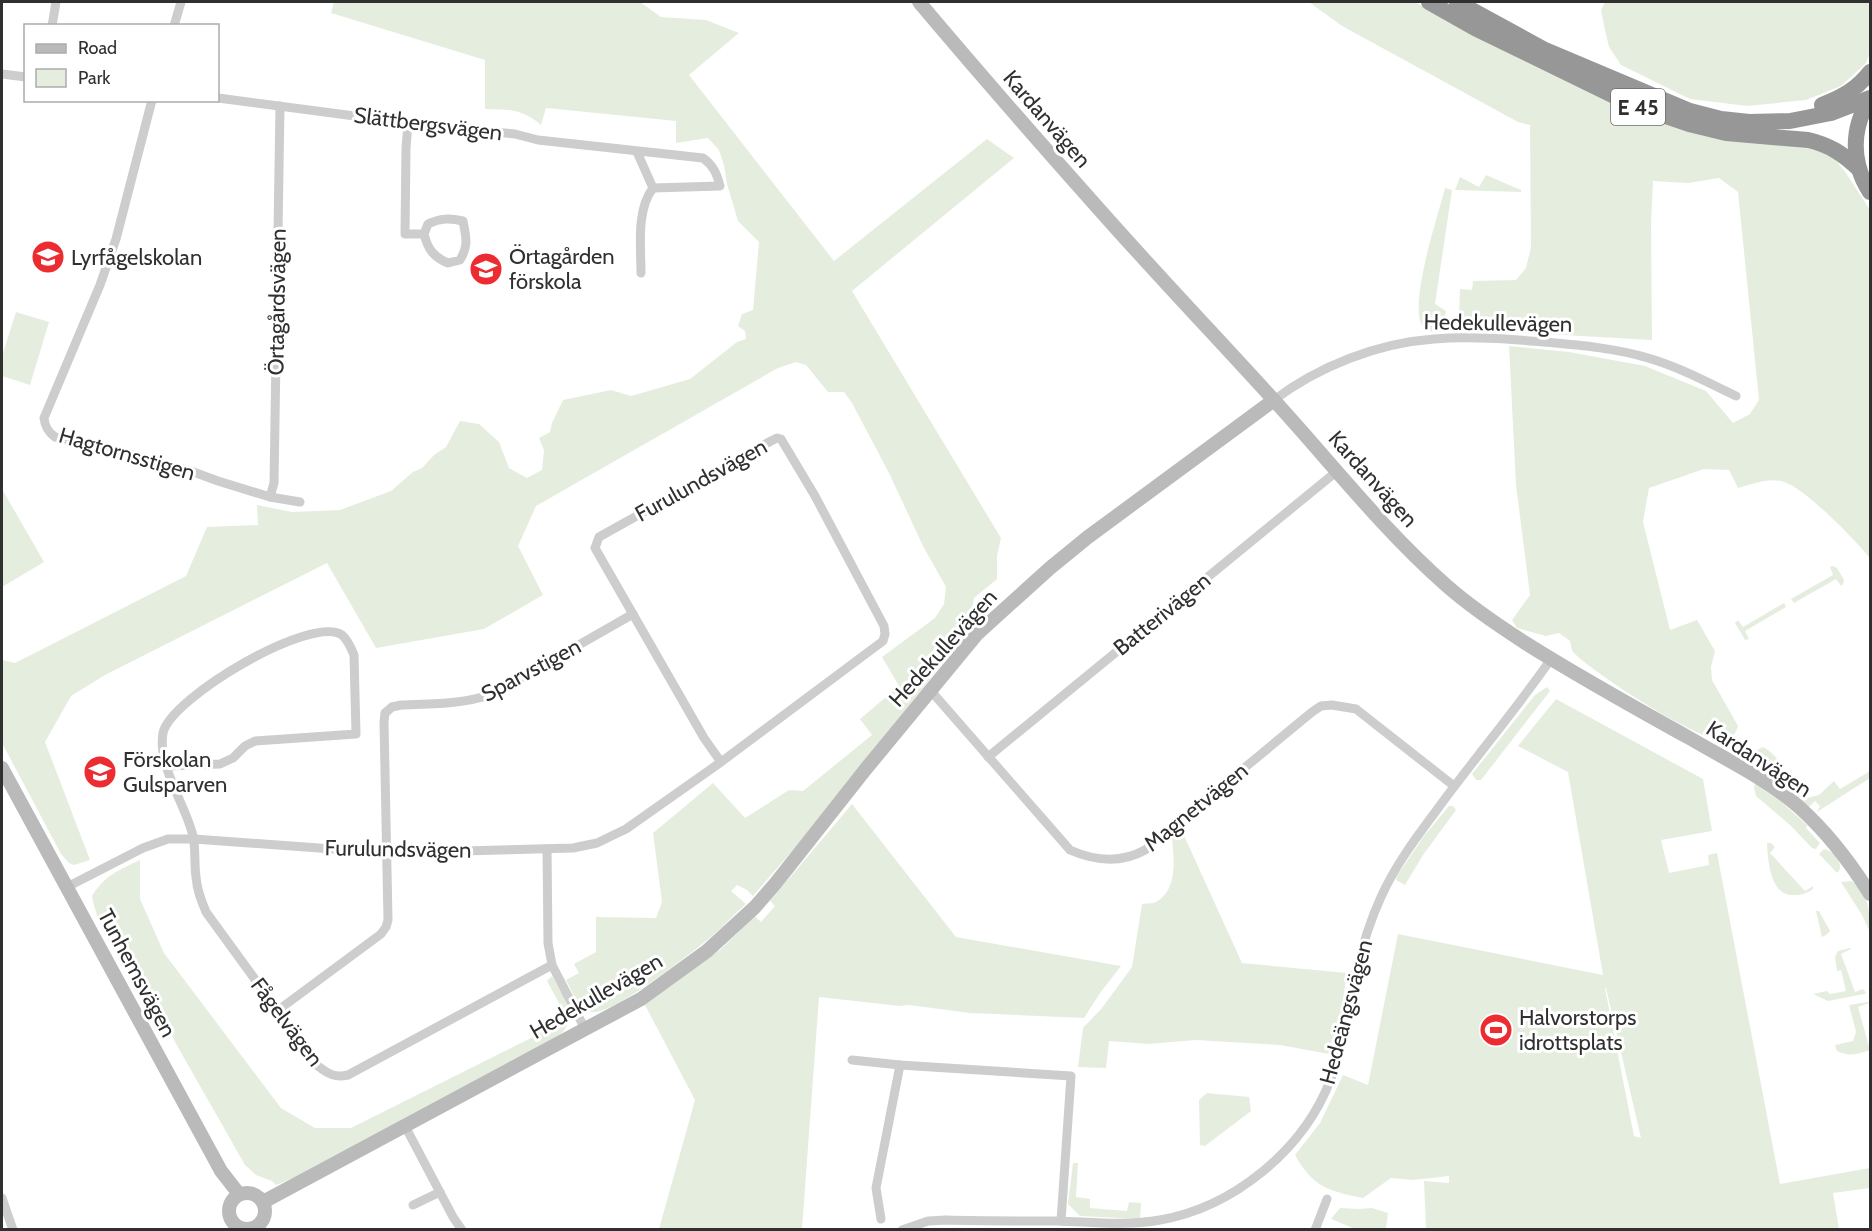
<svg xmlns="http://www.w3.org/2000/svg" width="1872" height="1231" font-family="Cabin,sans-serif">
	<rect width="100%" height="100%" fill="#fff"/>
	<g fill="#e5eede" fill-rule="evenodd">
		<path d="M 334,2 L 640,2 L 661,17 L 706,20 L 739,33 L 689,75 L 834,261 L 987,139 L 1014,158 L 852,291 L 1001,538 L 997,556 L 997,579 L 974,598 L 971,615 L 955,648 L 798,844 L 753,896 L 747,890 L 737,885 L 731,891 L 746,904 C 734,914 724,926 712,936 C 694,951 611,1017 591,1012 C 578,1009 572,991 566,980 L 579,973 L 574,964 L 596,952 L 596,917 L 656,918 L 662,902 L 653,833 L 713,783 L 745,818 L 789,790 L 803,791 L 872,735 L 860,719 L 899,686 L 882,657 L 935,618 L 944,604 L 946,587 L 923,546 L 889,473 L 852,403 L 844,392 L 828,392 L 806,365 L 796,362 L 778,368 L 536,506 L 518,546 L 543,595 L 484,629 L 376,648 L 327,563 L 105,675 L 71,696 L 45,742 L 90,860 L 74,865 L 69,863 L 61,854 L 2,743 L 2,660 L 15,663 L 186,576 L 207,527 L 258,525 L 257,505 L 292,512 L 340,510 L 391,491 L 413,472 L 422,468 L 434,455 L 446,447 L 460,421 L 479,424 L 499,442 L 509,468 L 527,478 L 542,470 L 544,450 L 539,438 L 550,432 L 552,423 L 563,400 L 611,390 L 631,396 L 690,379 L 737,342 L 746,339 L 745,331 L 738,326 L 742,314 L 753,310 L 759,242 L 738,221 L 727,184 L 724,165 L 719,150 L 708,138 L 676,143 L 676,121 L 546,108 L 541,125 C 521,108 509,110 485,109 L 485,60 L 331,13 Z"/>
		<path d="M 1309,2 L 1415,2 L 1491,43 L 1607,96 L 1785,145 L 1818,150 L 1834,158 L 1846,173 L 1870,210 L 1870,558 C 1855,540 1805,488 1784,482 C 1769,477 1753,484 1738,488 L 1729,470 L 1704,469 L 1649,488 L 1643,522 L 1670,630 L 1697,620 L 1715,651 L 1711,667 L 1712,680 L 1738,726 C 1736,732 1733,738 1727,740 C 1704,746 1592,672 1574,653 C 1571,650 1571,645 1570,641 L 1559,633 L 1546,636 L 1517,628 L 1512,620 L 1530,595 L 1516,485 L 1509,346 L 1569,352 L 1645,366 L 1706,391 L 1733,423 L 1750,414 L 1759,400 L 1738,192 L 1719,178 L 1688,183 L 1653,181 L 1651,223 L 1652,340 L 1461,329 L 1459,315 L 1460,289 L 1472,290 L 1473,281 L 1516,280 L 1526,268 L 1531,247 L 1530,125 L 1518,122 L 1342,26 Z"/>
		<path d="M 1605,2 L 1870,2 L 1870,52 L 1866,63 L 1841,86 L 1806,100 L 1747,106 L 1690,99 L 1621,65 L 1609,47 L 1605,30 L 1601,10 Z"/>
		<path d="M 1486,175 L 1521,190 L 1521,192 L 1455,190 L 1460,177 L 1479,187 Z"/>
		<path d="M 1445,188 L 1452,190 L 1435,304 L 1446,311 L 1441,332 C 1435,332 1428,332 1424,328 C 1406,310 1439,213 1445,188 Z"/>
		<path d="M 16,312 L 49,322 L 30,385 L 2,376 L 2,356 Z"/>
		<path d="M 2,489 L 44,562 L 2,587 Z"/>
		<path d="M 1833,566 L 1837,568 L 1844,580 L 1843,584 L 1841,586 L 1836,579 L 1794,603 L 1791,599 L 1833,575 L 1830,567 Z"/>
		<path d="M 1784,603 L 1786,607 L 1745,631 L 1749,639 L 1745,640 L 1735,623 L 1738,620 L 1743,627 Z"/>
		<path d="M 1547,687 L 1550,691 L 1481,780 L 1476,780 L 1472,774 L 1535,695 Z"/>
		<path d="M 1556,699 L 1703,779 L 1712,831 L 1661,840 L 1669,873 L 1709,865 L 1708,855 L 1717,853 L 1780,1184 L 1870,1168 L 1870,1188 L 1833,1193 L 1839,1229 L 1426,1229 L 1424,1181 L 1449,1183 L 1449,1176 L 1413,1180 L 1391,1178 L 1363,1198 C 1328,1191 1313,1187 1295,1155 L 1320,1123 L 1343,1075 L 1368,1085 L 1398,934 L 1603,975 L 1568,772 L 1518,746 ZM 1605,988 L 1606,988 L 1641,1138 L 1634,1136 Z"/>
		<path d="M 1763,747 C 1785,758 1787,786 1807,798 L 1819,795 L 1834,781 L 1840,789 L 1870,771 L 1870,778 L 1817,812 L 1820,806 L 1815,801 L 1809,807 L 1755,767 L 1752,763 L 1751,756 L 1755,751 Z"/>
		<path d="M 1755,784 L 1780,801 L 1807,825 L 1806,828 L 1820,843 L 1816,849 L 1812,848 L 1790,825 L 1756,796 L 1754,787 Z"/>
		<path d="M 852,804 L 956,937 L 1121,966 L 1100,993 L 1084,1018 L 970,1013 L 909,1005 L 900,1006 L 819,997 L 802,1229 L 659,1229 L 695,1100 L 645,1005 L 721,949 L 755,916 L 761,922 L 775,906 L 770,901 Z"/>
		<path d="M 1449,806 L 1453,806 L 1456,810 L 1423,855 L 1405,885 L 1396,880 L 1397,876 L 1424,836 Z"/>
		<path d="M 1181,829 L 1242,963 L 1347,973 L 1339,1026 L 1329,1054 L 1280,1045 L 1195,1040 L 1149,1044 L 1109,1041 L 1106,1068 L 1078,1067 L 1083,1028 L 1102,1008 L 1132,967 L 1142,904 C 1147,903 1152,904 1156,902 C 1178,890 1174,858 1172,838 Z"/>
		<path d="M 1767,843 L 1771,843 L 1775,847 L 1770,853 L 1805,891 L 1813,886 L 1813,889 C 1807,893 1802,895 1795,895 C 1770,897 1768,861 1767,843 Z"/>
		<path d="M 1824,849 C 1833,851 1841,860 1840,869 L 1838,872 L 1836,872 L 1819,854 Z"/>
		<path d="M 140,860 L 140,899 L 164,953 L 281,1108 L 315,1128 L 351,1128 L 553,1027 L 559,1003 L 547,981 L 552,976 C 564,999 581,1015 559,1036 L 299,1176 L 276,1185 L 272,1181 L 256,1175 L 245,1165 L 175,1042 L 142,975 L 132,977 C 115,954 97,925 92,896 C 105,875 119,870 140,860 Z"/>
		<path d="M 1851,881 C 1869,891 1870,913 1870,932 L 1862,915 L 1841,882 Z"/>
		<path d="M 1816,911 L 1819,911 L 1830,931 L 1826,935 L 1822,937 Z"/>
		<path d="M 1850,948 L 1851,949 L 1841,954 L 1855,992 L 1863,989 L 1866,993 L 1864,994 L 1828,1001 L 1813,994 L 1827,991 L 1830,994 L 1846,991 L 1841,970 L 1837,971 L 1835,957 L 1838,951 Z"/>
		<path d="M 1868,1002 L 1869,1003 L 1858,1007 L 1870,1050 C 1859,1054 1849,1057 1837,1051 L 1835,1045 L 1853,1041 L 1856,1032 L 1849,1005 Z"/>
		<path d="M 1207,1093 L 1249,1097 L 1251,1111 L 1205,1146 L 1200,1145 L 1199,1100 Z"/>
		<path d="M 1073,1163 L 1078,1163 L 1076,1197 L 1090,1199 L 1090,1208 L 1127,1211 L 1129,1202 L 1141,1203 L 1140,1219 L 1080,1216 L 1068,1204 Z"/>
		<path d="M 1340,1208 L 1358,1209 L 1372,1208 L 1388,1213 L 1386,1229 L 1355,1229 L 1331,1219 Z"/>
	</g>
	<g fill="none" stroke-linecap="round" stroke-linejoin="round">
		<g stroke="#cdcdcd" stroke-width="9">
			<path d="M 52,26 L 56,2"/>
			<path d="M 174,26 L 181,2"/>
			<path d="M 2,74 L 26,77"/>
			<path d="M 218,98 L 408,123 L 515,134 L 538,140 L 703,158 C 713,165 717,174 720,186 L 653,188 L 637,152"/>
			<path d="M 152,100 L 116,239 L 100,285 L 44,418 C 45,427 48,432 55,437 L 101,446 L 188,470 L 218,481 L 270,497 L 300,502"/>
			<path d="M 408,123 L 406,148 L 405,234 L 424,234 C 428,250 434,257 448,263 L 460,260 C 469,245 466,237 463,221 C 450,218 440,218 428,224 L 424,234"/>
			<path d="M 641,273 C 641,247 636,210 653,188"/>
			<path d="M 1274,400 C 1319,366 1378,343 1434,339 C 1470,336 1508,339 1544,342 C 1578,345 1615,348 1648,358 C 1679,367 1707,382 1736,396"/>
			<path d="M 270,497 L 274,483 L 280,106"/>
			<path d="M 931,691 L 1070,850 C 1095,861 1120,864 1145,850 L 1312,712 L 1321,706 L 1332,705 L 1356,709 L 1454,786"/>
			<path d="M 988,757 L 1336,472"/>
			<path d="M 168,766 L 220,764 L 233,758 L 245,746 L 255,741 L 356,734 L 354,655 C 351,648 348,640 342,635 C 312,614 170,698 163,733 C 157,766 186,805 193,836 C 196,850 194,864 196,877 C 197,890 201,900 206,912 L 318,1066 C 328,1074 335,1078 348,1075 L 552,965 L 548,943 L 547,849"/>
			<path d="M 67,887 L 143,848 L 168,839 L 194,839 L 387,853 L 573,848 L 597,843 L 626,829 L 721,762 L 883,641 L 885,634 L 884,626 L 815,496 L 781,439 L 777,438 L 771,441 L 599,537 L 595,548 L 704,738 L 721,762"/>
			<path d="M 552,965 L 585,1029"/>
			<path d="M 277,1011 L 381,934 L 386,927 L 388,920 L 384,722 L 385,713 L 392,707 L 401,705 C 433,704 463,704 493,694 L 633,614"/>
			<path d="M 852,1060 L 900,1065 L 1071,1076 L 1061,1221"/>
			<path d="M 405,1126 L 453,1217 L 462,1230"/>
			<path d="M 2,1198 L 13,1230"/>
			<path d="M 413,1205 L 440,1192"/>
			<path d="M 881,1219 L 876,1188 L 900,1065"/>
			<path d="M 902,1230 L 928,1221 L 946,1220 C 983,1221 1021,1221 1058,1221 C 1092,1222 1126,1226 1160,1220 C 1234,1207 1303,1150 1330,1081 C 1344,1046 1348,1009 1356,972 C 1362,947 1370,921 1381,897 C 1395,866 1415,839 1436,811 C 1473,760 1515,711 1551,659"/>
			<path d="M 1315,1230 L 1327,1199"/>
		</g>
		<g stroke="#bababa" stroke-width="14">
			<path d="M 919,2 C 983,78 1048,152 1114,226 C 1166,284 1219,340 1271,397 C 1329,460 1382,529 1447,586 C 1472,608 1499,626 1527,644 C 1581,678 1637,709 1693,740 C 1729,761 1768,780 1799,807 C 1828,833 1850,862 1870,894"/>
			<path d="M 2,768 L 221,1171 L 239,1194"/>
			<circle cx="247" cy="1211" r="18"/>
			<path d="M 263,1202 L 641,999 L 707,951 L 755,907 L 775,884 L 865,770 L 977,634 L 1050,568 L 1088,537 L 1274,400"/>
		</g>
		<g stroke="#979797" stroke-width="16">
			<path d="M 1429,2 L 1475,28 L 1633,105 L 1689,124 L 1726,133 L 1808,140 C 1830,145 1843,154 1859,169"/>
			<path d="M 1457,2 L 1543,49 L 1690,111 L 1721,119 L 1749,122 L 1790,121 L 1831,113 L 1870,98"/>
			<path d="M 1870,99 C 1851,128 1851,163 1870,192"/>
			<path d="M 1822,105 C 1842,97 1857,89 1870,72"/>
		</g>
	</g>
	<defs>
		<g id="school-disc" transform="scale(1.725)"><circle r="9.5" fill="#ed2c31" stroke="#fff"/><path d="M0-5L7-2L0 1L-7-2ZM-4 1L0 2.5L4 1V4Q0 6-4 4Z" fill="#fff"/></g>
		<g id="stadium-disc" transform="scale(1.725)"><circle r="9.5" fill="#ed2c31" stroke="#fff"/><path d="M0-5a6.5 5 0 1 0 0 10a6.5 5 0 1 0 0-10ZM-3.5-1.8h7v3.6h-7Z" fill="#fff"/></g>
	</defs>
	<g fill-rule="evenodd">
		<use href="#school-disc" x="48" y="257"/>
		<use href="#school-disc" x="486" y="269"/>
		<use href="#school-disc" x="100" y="772"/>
		<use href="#stadium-disc" x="1496" y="1030"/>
	</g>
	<g text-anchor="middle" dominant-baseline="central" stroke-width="6" stroke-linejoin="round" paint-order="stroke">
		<rect fill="#fff" stroke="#6e6e6e" stroke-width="1.5" x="1611" y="89" width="54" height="36" rx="4.5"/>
		<g font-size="21" font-weight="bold" fill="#303030">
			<text x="1638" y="107">E 45</text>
		</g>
		<g font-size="22" fill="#303030" stroke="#fff">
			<text transform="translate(1047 119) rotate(49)">Kardanvägen</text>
			<text transform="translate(428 124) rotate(7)">Slättbergsvägen</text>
			<text transform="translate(277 302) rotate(-89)">Örtagårdsvägen</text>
			<text transform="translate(1498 323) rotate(1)">Hedekullevägen</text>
			<text transform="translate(127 454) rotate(16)">Hagtornsstigen</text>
			<text transform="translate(1373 479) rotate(48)">Kardanvägen</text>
			<text transform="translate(701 480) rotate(-29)">Furulundsvägen</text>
			<text transform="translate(1162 614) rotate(-39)">Batterivägen</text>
			<text transform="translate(943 648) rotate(-48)">Hedekullevägen</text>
			<text transform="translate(531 670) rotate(-28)">Sparvstigen</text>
			<text transform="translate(1759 759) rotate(33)">Kardanvägen</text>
			<text transform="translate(1196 807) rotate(-39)">Magnetvägen</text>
			<text transform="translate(398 849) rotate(1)">Furulundsvägen</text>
			<text transform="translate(137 973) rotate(62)">Tunhemsvägen</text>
			<text transform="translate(596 996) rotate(-30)">Hedekullevägen</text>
			<text transform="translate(1346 1012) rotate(-75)">Hedeängsvägen</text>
			<text transform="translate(287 1022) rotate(53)">Fågelvägen</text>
		</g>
		<g font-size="22" fill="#303030" stroke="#fff" text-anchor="start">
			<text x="509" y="256">Örtagården<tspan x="509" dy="25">förskola</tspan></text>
			<text x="71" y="257">Lyrfågelskolan</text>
			<text x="123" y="759">Förskolan<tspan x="123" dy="25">Gulsparven</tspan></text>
			<text x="1519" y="1017">Halvorstorps<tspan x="1519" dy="25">idrottsplats</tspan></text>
		</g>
	</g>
	<rect width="1872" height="1231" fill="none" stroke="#303030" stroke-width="6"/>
	<rect x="24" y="24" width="195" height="78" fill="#ffffff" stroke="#acacac" stroke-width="1.5"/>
	<rect x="36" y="44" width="30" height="9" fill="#bababa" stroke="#acacac" stroke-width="1.5"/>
	<text x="78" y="54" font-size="18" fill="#303030">Road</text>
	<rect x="36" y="69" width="30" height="18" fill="#e5eede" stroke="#acacac" stroke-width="1.5"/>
	<text x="78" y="84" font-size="18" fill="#303030">Park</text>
</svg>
